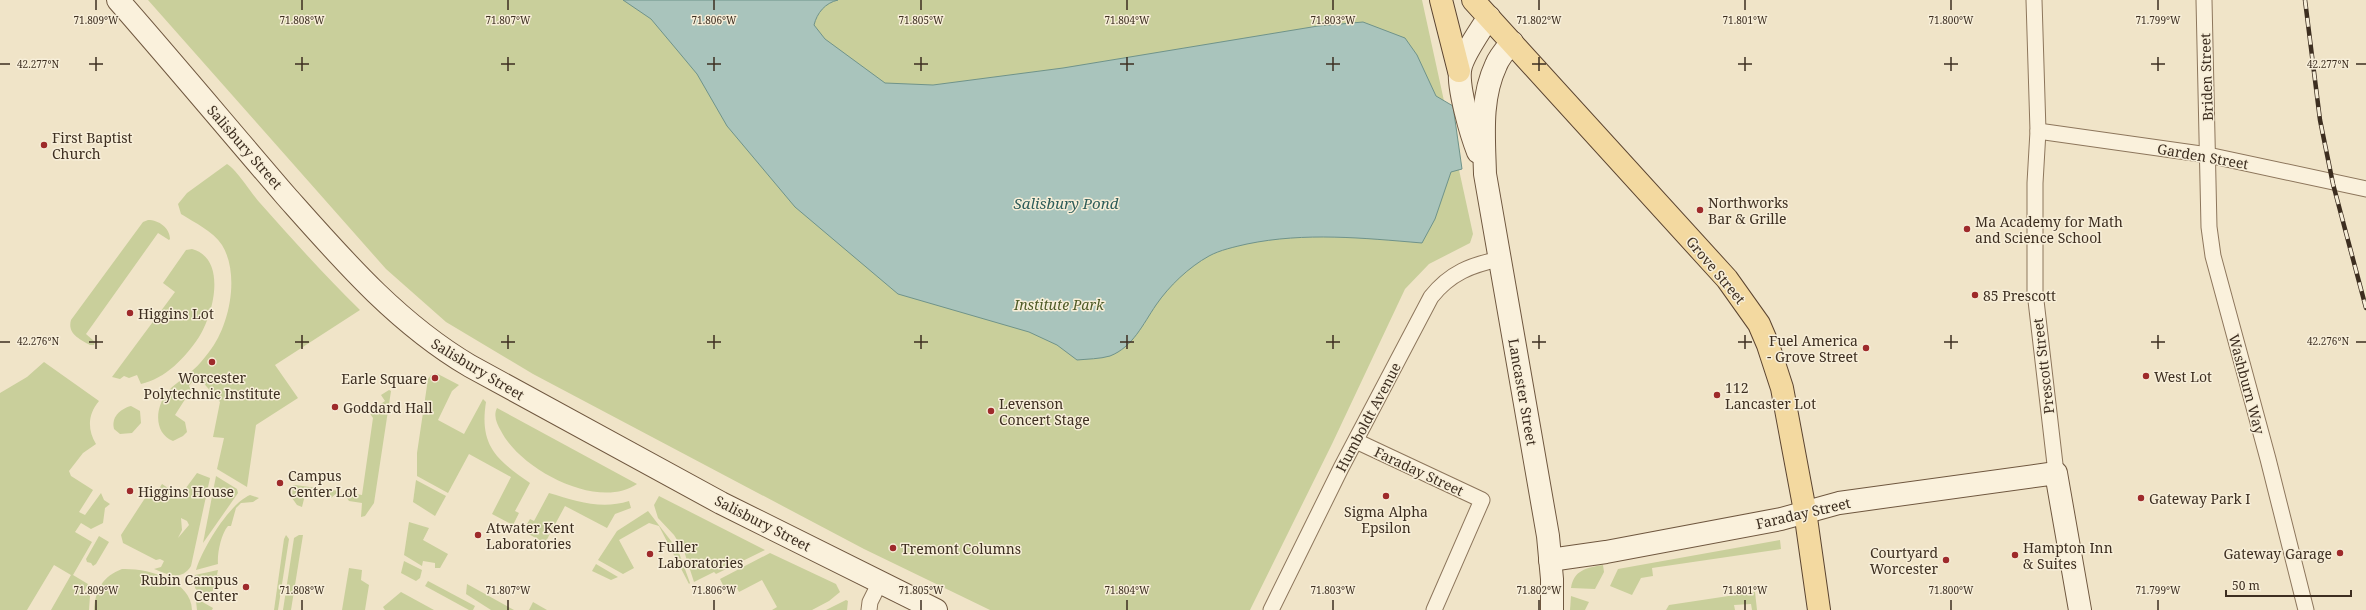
<svg xmlns="http://www.w3.org/2000/svg" width="2366" height="610" font-family="'Noto Serif',serif">
	<rect width="100%" height="100%" fill="#f0e4c8"/>
	<g fill="#c9cf9b" fill-rule="evenodd">
		<path d="M 148,0 L 1422,0 L 1473,234 L 1470,243 L 1429,264 L 1405,289 L 1332,444 L 1250,610 L 990,610 L 864,549 L 533,374 L 446,322 L 386,269 Z"/>
		<path d="M 227,164 C 236,169 252,194 260,203 C 293,240 325,276 360,310 L 275,365 L 298,398 L 256,425 L 247,487 L 217,469 L 224,438 L 213,437 L 220,402 L 200,379 L 192,382 L 189,386 L 191,390 L 175,415 L 185,422 L 187,432 L 183,436 L 173,441 C 154,433 155,409 166,394 C 173,384 184,379 193,370 C 199,365 204,358 209,352 C 230,326 240,274 222,245 C 213,231 195,223 181,214 L 178,204 L 187,193 Z"/>
		<path d="M 148,220 C 159,220 170,228 170,239 L 169,240 L 158,233 L 86,334 L 95,342 L 94,345 L 90,345 C 80,339 67,334 71,320 L 143,222 Z"/>
		<path d="M 192,249 C 228,259 213,315 199,337 C 186,357 165,379 141,384 L 137,375 L 129,378 L 124,376 L 120,379 L 112,377 L 175,292 L 163,283 L 186,250 Z"/>
		<path d="M 44,362 L 99,401 C 88,414 87,429 96,444 L 83,453 L 69,471 L 71,476 L 93,490 L 79,512 L 85,515 L 101,493 L 104,500 L 110,504 L 105,508 L 103,523 L 91,529 L 81,523 L 75,532 L 92,542 L 73,575 L 88,584 L 84,592 L 90,596 L 89,610 L 51,610 L 71,575 L 54,565 L 27,610 L 0,610 L 0,393 L 27,377 Z"/>
		<path d="M 436,373 L 459,385 L 452,391 L 438,420 L 464,434 L 483,399 L 486,402 C 479,446 497,460 530,483 L 515,511 L 519,513 L 513,525 L 492,514 L 511,477 L 469,454 L 448,493 L 417,476 L 417,453 L 428,379 L 431,375 Z"/>
		<path d="M 389,390 L 391,391 L 374,503 L 365,516 L 361,517 L 362,503 L 349,501 L 343,492 L 362,495 L 373,418 L 369,412 L 385,401 L 381,395 Z"/>
		<path d="M 131,406 L 140,411 L 141,423 L 132,433 L 120,434 L 114,429 C 111,417 120,409 131,406 Z"/>
		<path d="M 497,408 L 637,484 C 598,511 520,469 501,431 C 497,424 493,416 497,408 Z"/>
		<path d="M 197,473 L 210,478 L 191,566 C 181,582 167,574 154,569 L 161,567 L 164,561 L 160,559 L 156,560 L 123,543 L 121,535 L 147,495 L 153,499 L 162,484 L 180,496 ZM 181,518 L 187,521 L 189,525 L 178,538 L 182,530 Z"/>
		<path d="M 216,476 L 237,489 L 238,493 L 203,543 Z"/>
		<path d="M 416,480 L 446,496 L 435,516 L 413,502 Z"/>
		<path d="M 293,485 L 295,485 L 339,491 L 331,498 L 305,495 L 302,507 L 297,505 L 292,498 Z"/>
		<path d="M 549,493 C 576,501 601,510 629,501 L 631,508 L 615,514 L 607,528 L 565,506 L 545,543 L 523,531 L 530,519 L 534,521 Z"/>
		<path d="M 250,495 L 259,498 L 253,502 L 241,503 L 236,508 L 231,526 L 228,526 C 221,534 217,554 218,564 L 196,570 C 202,549 229,504 250,495 Z"/>
		<path d="M 659,496 L 765,550 L 716,574 L 714,572 L 694,582 L 684,551 L 674,535 L 658,518 L 654,505 Z"/>
		<path d="M 648,511 L 678,550 L 690,583 L 689,584 L 659,526 L 649,523 L 619,540 L 634,568 L 623,574 L 598,560 L 617,531 Z"/>
		<path d="M 409,522 L 429,528 L 423,540 L 448,554 L 440,568 L 435,568 L 435,563 L 423,561 L 422,566 L 404,555 Z"/>
		<path d="M 286,535 L 289,539 L 278,610 L 274,610 L 284,539 Z"/>
		<path d="M 299,535 L 303,535 L 291,610 L 283,610 L 294,538 Z"/>
		<path d="M 99,536 L 109,542 L 96,564 L 93,566 L 91,563 L 87,562 L 86,559 Z"/>
		<path d="M 1780,540 L 1781,549 L 1652,568 L 1653,576 L 1641,578 L 1632,595 L 1610,586 L 1618,569 Z"/>
		<path d="M 770,553 L 836,584 L 840,592 L 829,601 L 812,610 L 772,610 L 777,607 L 762,580 L 739,592 L 736,586 L 726,591 L 720,579 Z"/>
		<path d="M 404,561 L 422,570 L 420,578 L 416,581 L 401,573 Z"/>
		<path d="M 596,564 L 618,577 L 611,580 L 592,571 Z"/>
		<path d="M 1603,565 L 1604,572 L 1595,589 L 1571,588 C 1574,570 1586,568 1603,565 Z"/>
		<path d="M 349,568 L 362,570 L 361,580 L 369,585 L 365,610 L 342,610 Z"/>
		<path d="M 122,569 C 148,568 191,580 192,610 L 94,610 C 95,590 103,576 122,569 Z"/>
		<path d="M 218,570 L 217,575 L 221,576 L 207,601 L 195,588 L 195,575 Z"/>
		<path d="M 428,581 L 475,606 L 473,610 L 469,610 L 425,586 Z"/>
		<path d="M 467,584 L 514,610 L 491,610 L 466,594 Z"/>
		<path d="M 401,592 L 434,610 L 385,610 L 383,607 Z"/>
		<path d="M 1755,592 L 1757,610 L 1752,610 L 1751,604 L 1734,605 L 1735,610 L 1666,610 L 1669,605 Z"/>
		<path d="M 1571,596 L 1589,602 L 1585,610 L 1570,610 Z"/>
		<path d="M 199,600 L 213,608 L 212,610 L 197,610 L 196,601 Z"/>
		<path d="M 846,600 L 848,601 L 847,610 L 826,610 Z"/>
		<path d="M 533,602 L 547,610 L 529,610 Z"/>
	</g>
	<path fill="#a9c4bc" stroke="#6f938a" d="M 623,0 L 838,0 C 825,3 817,13 814,25 L 825,39 L 885,83 L 933,85 L 1063,68 L 1318,26 L 1363,22 L 1405,38 L 1417,55 L 1436,96 L 1453,106 L 1462,169 L 1451,172 L 1435,219 L 1422,243 C 1363,238 1305,232 1247,244 C 1234,247 1220,250 1209,256 C 1189,267 1169,286 1156,305 C 1143,324 1133,347 1110,356 C 1100,359 1087,359 1077,360 L 1057,345 L 1029,332 L 898,294 L 795,207 L 727,126 L 697,74 L 677,50 L 651,19 Z"/>
	<g fill="none" stroke-linecap="round" stroke-linejoin="round">
		<g stroke="#8d765c" stroke-width="17">
			<g id="street">
				<path d="M 2034,0 L 2038,131 L 2035,183 L 2035,292 L 2056,473"/>
				<path d="M 2204,0 L 2209,227 L 2213,256 L 2268,459 L 2306,610"/>
				<path d="M 2038,131 L 2208,155 L 2366,189"/>
				<path d="M 1356,441 L 1482,500 L 1434,610"/>
				<path d="M 869,610 L 870,602 L 880,582"/>
				<path d="M 1271,610 L 1341,468 L 1431,297 C 1450,273 1471,265 1500,259"/>
			</g>
		</g>
		<g stroke="#6f573f" stroke-width="24">
			<g id="secondary">
				<path d="M 118,0 C 175,65 230,131 286,196 C 342,259 397,323 470,366 L 721,503 L 936,610"/>
				<path d="M 1512,42 C 1506,49 1499,57 1496,65 C 1480,99 1484,137 1485,174 L 1548,536 L 1552,579 L 1552,610"/>
				<path d="M 1478,152 C 1471,134 1458,89 1460,71 C 1461,58 1481,29 1489,17"/>
				<path d="M 1550,560 L 1606,552 L 1781,519 L 1839,503 L 2056,473 L 2080,610"/>
			</g>
		</g>
		<g stroke="#5b4430" stroke-width="24">
			<g id="primary">
				<path d="M 1441,0 L 1459,71"/>
				<path d="M 1473,0 L 1727,279 L 1759,324 L 1768,345 L 1782,388 L 1805,511 L 1819,610"/>
			</g>
		</g>
		<use href="#street" stroke="#faf1dc" stroke-width="15"/>
		<use href="#secondary" stroke="#faf1dc" stroke-width="22"/>
		<use href="#primary" stroke="#f3d9a0" stroke-width="22"/>
		<g stroke="#3d2e20" stroke-width="4.5">
			<path id="rail" d="M 2305,0 L 2320,120 L 2333,184 L 2366,308"/>
		</g>
		<use href="#rail" stroke="#f7eed8" stroke-width="3" stroke-dasharray="9" stroke-linecap="butt"/>
	</g>
	<path fill="none" stroke="#3d2e20" stroke-width="1.5" d="M 96,0 L 96,10M 302,0 L 302,10M 508,0 L 508,10M 714,0 L 714,10M 921,0 L 921,10M 1127,0 L 1127,10M 1333,0 L 1333,10M 1539,0 L 1539,10M 1745,0 L 1745,10M 1951,0 L 1951,10M 2158,0 L 2158,10M 96,57 L 96,71M 302,57 L 302,71M 508,57 L 508,71M 714,57 L 714,71M 921,57 L 921,71M 1127,57 L 1127,71M 1333,57 L 1333,71M 1539,57 L 1539,71M 1745,57 L 1745,71M 1951,57 L 1951,71M 2158,57 L 2158,71M 0,64 L 10,64M 89,64 L 103,64M 295,64 L 309,64M 501,64 L 515,64M 707,64 L 721,64M 914,64 L 928,64M 1120,64 L 1134,64M 1326,64 L 1340,64M 1532,64 L 1546,64M 1738,64 L 1752,64M 1944,64 L 1958,64M 2151,64 L 2165,64M 2356,64 L 2366,64M 96,335 L 96,349M 302,335 L 302,349M 508,335 L 508,349M 714,335 L 714,349M 921,335 L 921,349M 1127,335 L 1127,349M 1333,335 L 1333,349M 1539,335 L 1539,349M 1745,335 L 1745,349M 1951,335 L 1951,349M 2158,335 L 2158,349M 0,342 L 10,342M 89,342 L 103,342M 295,342 L 309,342M 501,342 L 515,342M 707,342 L 721,342M 914,342 L 928,342M 1120,342 L 1134,342M 1326,342 L 1340,342M 1532,342 L 1546,342M 1738,342 L 1752,342M 1944,342 L 1958,342M 2151,342 L 2165,342M 2356,342 L 2366,342M 96,600 L 96,610M 302,600 L 302,610M 508,600 L 508,610M 714,600 L 714,610M 921,600 L 921,610M 1127,600 L 1127,610M 1333,600 L 1333,610M 1539,600 L 1539,610M 1745,600 L 1745,610M 1951,600 L 1951,610M 2158,600 L 2158,610"/>
	<g fill="#9e2a2b" stroke="#f7eed8" stroke-width="1.5">
		<circle cx="44" cy="145" r="4"/>
		<circle cx="1700" cy="210" r="4"/>
		<circle cx="1967" cy="229" r="4"/>
		<circle cx="1975" cy="295" r="4"/>
		<circle cx="130" cy="313" r="4"/>
		<circle cx="1866" cy="348" r="4"/>
		<circle cx="212" cy="362" r="4"/>
		<circle cx="2146" cy="376" r="4"/>
		<circle cx="435" cy="378" r="4"/>
		<circle cx="1717" cy="395" r="4"/>
		<circle cx="335" cy="407" r="4"/>
		<circle cx="991" cy="411" r="4"/>
		<circle cx="280" cy="483" r="4"/>
		<circle cx="130" cy="491" r="4"/>
		<circle cx="1386" cy="496" r="4"/>
		<circle cx="2141" cy="498" r="4"/>
		<circle cx="478" cy="535" r="4"/>
		<circle cx="893" cy="548" r="4"/>
		<circle cx="2340" cy="553" r="4"/>
		<circle cx="650" cy="554" r="4"/>
		<circle cx="2015" cy="555" r="4"/>
		<circle cx="1946" cy="560" r="4"/>
		<circle cx="246" cy="587" r="4"/>
	</g>
	<g text-anchor="middle" dominant-baseline="central" stroke-width="3" stroke-linejoin="round" paint-order="stroke">
		<g font-size="14" fill="#3d2e20" stroke="#f7eed8">
			<text transform="translate(2206 77) rotate(-92)">Briden Street</text>
			<text transform="translate(245 147) rotate(49)">Salisbury Street</text>
			<text transform="translate(2203 156) rotate(10)">Garden Street</text>
			<text transform="translate(1716 270) rotate(50)">Grove Street</text>
			<text transform="translate(2043 366) rotate(-97)">Prescott Street</text>
			<text transform="translate(478 369) rotate(31)">Salisbury Street</text>
			<text transform="translate(2247 384) rotate(75)">Washburn Way</text>
			<text transform="translate(1523 392) rotate(80)">Lancaster Street</text>
			<text transform="translate(1368 417) rotate(-62)">Humboldt Avenue</text>
			<text transform="translate(1419 471) rotate(25)">Faraday Street</text>
			<text transform="translate(1803 513) rotate(-13)">Faraday Street</text>
			<text transform="translate(763 523) rotate(27)">Salisbury Street</text>
		</g>
		<g font-size="14" fill="#3d2e20" stroke="#f7eed8" text-anchor="start">
			<text x="52" y="137">First Baptist<tspan x="52" dy="16">Church</tspan></text>
			<text x="1708" y="202">Northworks<tspan x="1708" dy="16">Bar &amp; Grille</tspan></text>
			<text x="1975" y="221">Ma Academy for Math<tspan x="1975" dy="16">and Science School</tspan></text>
			<text x="1983" y="295">85 Prescott</text>
			<text x="138" y="313">Higgins Lot</text>
			<text x="1858" y="340" text-anchor="end">Fuel America<tspan x="1858" dy="16">- Grove Street</tspan></text>
			<text x="2154" y="376">West Lot</text>
			<text x="212" y="377" text-anchor="middle">Worcester<tspan x="212" dy="16">Polytechnic Institute</tspan></text>
			<text x="427" y="378" text-anchor="end">Earle Square</text>
			<text x="1725" y="387">112<tspan x="1725" dy="16">Lancaster Lot</tspan></text>
			<text x="999" y="403">Levenson<tspan x="999" dy="16">Concert Stage</tspan></text>
			<text x="343" y="407">Goddard Hall</text>
			<text x="288" y="475">Campus<tspan x="288" dy="16">Center Lot</tspan></text>
			<text x="138" y="491">Higgins House</text>
			<text x="2149" y="498">Gateway Park I</text>
			<text x="1386" y="511" text-anchor="middle">Sigma Alpha<tspan x="1386" dy="16">Epsilon</tspan></text>
			<text x="486" y="527">Atwater Kent<tspan x="486" dy="16">Laboratories</tspan></text>
			<text x="658" y="546">Fuller<tspan x="658" dy="16">Laboratories</tspan></text>
			<text x="2023" y="547">Hampton Inn<tspan x="2023" dy="16">&amp; Suites</tspan></text>
			<text x="901" y="548">Tremont Columns</text>
			<text x="1938" y="552" text-anchor="end">Courtyard<tspan x="1938" dy="16">Worcester</tspan></text>
			<text x="2332" y="553" text-anchor="end">Gateway Garage</text>
			<text x="238" y="579" text-anchor="end">Rubin Campus<tspan x="238" dy="16">Center</tspan></text>
		</g>
		<g font-size="14" font-style="italic" fill="#4d5a26" stroke="#f7eed8">
			<text x="1059" y="304">Institute Park</text>
		</g>
		<g font-size="15" font-style="italic" fill="#2f5d5a" stroke="#f7eed8">
			<text x="1066" y="203">Salisbury Pond</text>
		</g>
	</g>
	<g font-size="10" text-anchor="middle" fill="#3d2e20" stroke="#f7eed8" stroke-width="3" stroke-linejoin="round" paint-order="stroke">
		<text x="96" y="24">71.809°W</text>
		<text x="302" y="24">71.808°W</text>
		<text x="508" y="24">71.807°W</text>
		<text x="714" y="24">71.806°W</text>
		<text x="921" y="24">71.805°W</text>
		<text x="1127" y="24">71.804°W</text>
		<text x="1333" y="24">71.803°W</text>
		<text x="1539" y="24">71.802°W</text>
		<text x="1745" y="24">71.801°W</text>
		<text x="1951" y="24">71.800°W</text>
		<text x="2158" y="24">71.799°W</text>
		<text x="38" y="68">42.277°N</text>
		<text x="2328" y="68">42.277°N</text>
		<text x="38" y="345">42.276°N</text>
		<text x="2328" y="345">42.276°N</text>
		<text x="96" y="594">71.809°W</text>
		<text x="302" y="594">71.808°W</text>
		<text x="508" y="594">71.807°W</text>
		<text x="714" y="594">71.806°W</text>
		<text x="921" y="594">71.805°W</text>
		<text x="1127" y="594">71.804°W</text>
		<text x="1333" y="594">71.803°W</text>
		<text x="1539" y="594">71.802°W</text>
		<text x="1745" y="594">71.801°W</text>
		<text x="1951" y="594">71.800°W</text>
		<text x="2158" y="594">71.799°W</text>
	</g>
	<path d="M2226 590v6h125v-6" fill="none" stroke="#3d2e20" stroke-width="2"/>
	<text x="2232" y="590" font-size="12" fill="#3d2e20" stroke="#f7eed8" stroke-width="3" paint-order="stroke">50 m</text>
</svg>
